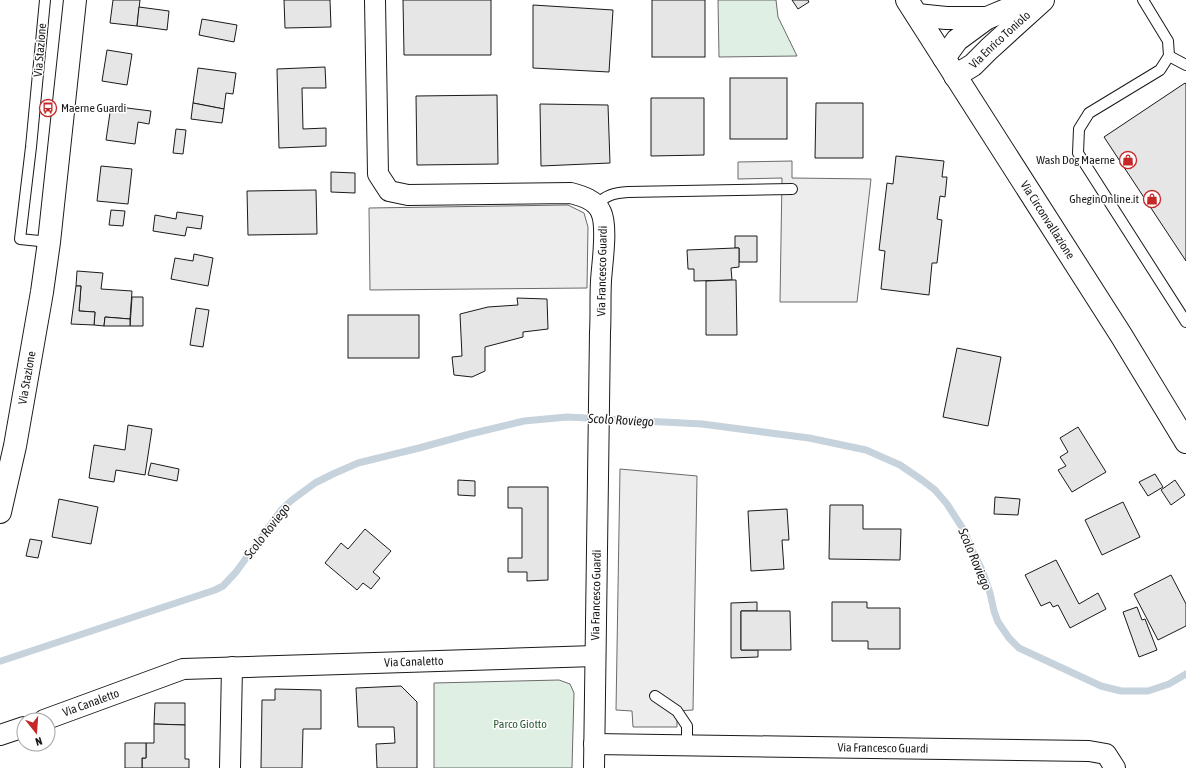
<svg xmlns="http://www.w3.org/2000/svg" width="1186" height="768" font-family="'Asap Condensed',sans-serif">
	<rect width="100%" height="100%" fill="#fff"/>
	<g fill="#e0efe3" stroke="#6a6a6a">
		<path d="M 718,0 L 776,0 L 778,17 L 797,56 L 719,57 Z"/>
		<path d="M 559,680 L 570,684 L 574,693 L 572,768 L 434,768 L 434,683 Z"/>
	</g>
	<g fill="#ededed" stroke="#6a6a6a">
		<path d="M 792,161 L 792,178 L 871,179 L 857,302 L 780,302 L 782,178 L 738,179 L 738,162 Z"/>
		<path d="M 568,205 L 584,213 L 588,227 L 587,288 L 370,290 L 369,208 Z"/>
		<path d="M 620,469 L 697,476 L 693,710 L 677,711 L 677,727 L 633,727 L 632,711 L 616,710 Z"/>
	</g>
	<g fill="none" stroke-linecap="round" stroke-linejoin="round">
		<path stroke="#c6d2dc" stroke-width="7" d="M 1,661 L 215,590 L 223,586 L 236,572 L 282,509 L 292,500 L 315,483 L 333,474 L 358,463 L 419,448 L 470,434 L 524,421 L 567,417 L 702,424 L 809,438 L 866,450 L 900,465 L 922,480 L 935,490 L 947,504 L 965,532 L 970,546 L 982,570 L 990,593 L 994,611 L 998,622 L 1009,638 L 1019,648 L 1101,686 L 1121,691 L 1148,691 L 1169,684 L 1186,674"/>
	</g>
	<g fill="#e6e6e6" stroke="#1a1a1a">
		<path d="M 113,0 L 140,0 L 137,26 L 110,23 Z"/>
		<path d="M 284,0 L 330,0 L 331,27 L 285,28 Z"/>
		<path d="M 403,0 L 491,0 L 491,55 L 404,55 Z"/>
		<rect x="652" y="0" width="53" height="57"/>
		<path d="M 792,0 L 808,0 L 809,2 L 798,9 Z"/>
		<path d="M 533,5 L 613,10 L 609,72 L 533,68 Z"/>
		<path d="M 139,7 L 169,11 L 167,30 L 137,26 Z"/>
		<path d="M 202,19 L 237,25 L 234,42 L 199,35 Z"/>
		<path d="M 107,50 L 132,54 L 127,85 L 102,81 Z"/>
		<path d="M 325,67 L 326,88 L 302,88 L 303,129 L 326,128 L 326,146 L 279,148 L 277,69 Z"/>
		<path d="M 198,68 L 236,73 L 233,94 L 226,93 L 224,109 L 193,103 Z"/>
		<rect x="730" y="78" width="57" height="61"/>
		<path d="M 1185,83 L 1186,84 L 1186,261 L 1104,137 Z"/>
		<path d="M 497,95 L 498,164 L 417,165 L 416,96 Z"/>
		<path d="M 651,98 L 704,98 L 704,155 L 651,156 Z"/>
		<path d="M 193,103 L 224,109 L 222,123 L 191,119 Z"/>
		<path d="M 816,103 L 863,103 L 863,158 L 815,158 Z"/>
		<path d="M 540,104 L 608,105 L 610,163 L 541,166 Z"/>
		<path d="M 111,106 L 151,111 L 149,124 L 138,122 L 135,144 L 106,140 Z"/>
		<path d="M 176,129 L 186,130 L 183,154 L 173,153 Z"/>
		<path d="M 896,156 L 944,161 L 942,177 L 947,177 L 945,197 L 940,196 L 937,219 L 942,220 L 937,263 L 932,263 L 929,295 L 881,289 L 885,251 L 879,250 L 887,183 L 893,184 Z"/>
		<path d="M 101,166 L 132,169 L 128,204 L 97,201 Z"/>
		<path d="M 331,172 L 355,173 L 355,193 L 331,192 Z"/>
		<path d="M 316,190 L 317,234 L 248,235 L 247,191 Z"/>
		<path d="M 111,210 L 125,211 L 123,226 L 109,225 Z"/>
		<path d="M 177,212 L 203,216 L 201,229 L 187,227 L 185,236 L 153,231 L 155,215 L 176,219 Z"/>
		<path d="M 735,236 L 757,236 L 757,262 L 739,262 L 739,248 L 735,248 Z"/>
		<path d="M 735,248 L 739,248 L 739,267 L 731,268 L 732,280 L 694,281 L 694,269 L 688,269 L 687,250 Z"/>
		<path d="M 194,254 L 213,258 L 208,286 L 171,279 L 175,258 L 193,261 Z"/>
		<path d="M 77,271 L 103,273 L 101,289 L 132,291 L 130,319 L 105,317 L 104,326 L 94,325 L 95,312 L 79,311 L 81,286 L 76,286 Z"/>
		<path d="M 732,280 L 736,280 L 737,335 L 706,335 L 706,281 Z"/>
		<path d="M 76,286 L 81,286 L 79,311 L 95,312 L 94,325 L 71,324 Z"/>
		<path d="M 132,297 L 143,297 L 143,326 L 130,326 Z"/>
		<path d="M 517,298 L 547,299 L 548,329 L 523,332 L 523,337 L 485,347 L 485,371 L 472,377 L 454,375 L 452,357 L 462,356 L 460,314 L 488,307 L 518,305 Z"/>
		<path d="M 196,308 L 209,310 L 203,347 L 190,345 Z"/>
		<rect x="348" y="315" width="71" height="43"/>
		<path d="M 105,317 L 130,319 L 130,326 L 104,326 Z"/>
		<path d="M 957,348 L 1001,357 L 988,426 L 943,417 Z"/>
		<path d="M 128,425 L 152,429 L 145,475 L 116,470 L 114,482 L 89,478 L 94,445 L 125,450 Z"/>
		<path d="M 1078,427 L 1106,472 L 1072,492 L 1058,470 L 1066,466 L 1060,457 L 1068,452 L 1060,438 Z"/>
		<path d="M 151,463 L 179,469 L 177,481 L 148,475 Z"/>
		<path d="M 1155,474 L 1163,487 L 1148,496 L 1139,482 Z"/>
		<path d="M 458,480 L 475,481 L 475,496 L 458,495 Z"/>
		<path d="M 1175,480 L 1185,495 L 1171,505 L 1161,490 Z"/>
		<path d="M 508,487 L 548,487 L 548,580 L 527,581 L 527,572 L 508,572 L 508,558 L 522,558 L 522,508 L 508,508 Z"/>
		<path d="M 995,497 L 1020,499 L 1018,515 L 994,514 Z"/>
		<path d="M 59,499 L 98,507 L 91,544 L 52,537 Z"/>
		<path d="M 1123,502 L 1140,537 L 1102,555 L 1085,520 Z"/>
		<path d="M 830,505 L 863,505 L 863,529 L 901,529 L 900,560 L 829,559 Z"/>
		<path d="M 787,509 L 789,540 L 782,540 L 784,569 L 751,571 L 748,511 Z"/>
		<path d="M 365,529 L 391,551 L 373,572 L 380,578 L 371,589 L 363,583 L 357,590 L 325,563 L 341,543 L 348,549 Z"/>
		<path d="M 30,539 L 42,541 L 38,558 L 26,556 Z"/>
		<path d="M 1056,560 L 1079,604 L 1098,593 L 1106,609 L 1070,628 L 1058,605 L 1053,607 L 1050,602 L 1041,606 L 1025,575 Z"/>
		<path d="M 1171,575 L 1186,604 L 1186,626 L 1158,640 L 1134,594 Z"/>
		<path d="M 757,602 L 757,611 L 741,611 L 741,650 L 758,650 L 758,657 L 731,658 L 731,603 Z"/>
		<path d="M 832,602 L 867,602 L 867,608 L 900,608 L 900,649 L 868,649 L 868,641 L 832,641 Z"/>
		<path d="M 1137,607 L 1142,620 L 1145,619 L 1157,650 L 1139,657 L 1123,612 Z"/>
		<path d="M 741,611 L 790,611 L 791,650 L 741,650 Z"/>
		<path d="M 401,686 L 417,702 L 417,768 L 377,768 L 376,744 L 395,743 L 394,727 L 358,727 L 356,688 Z"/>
		<path d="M 275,689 L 321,690 L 321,729 L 303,729 L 302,768 L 261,768 L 262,700 L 275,700 Z"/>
		<path d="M 155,703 L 185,703 L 185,725 L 154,724 Z"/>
		<path d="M 154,724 L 185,725 L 185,759 L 189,759 L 189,768 L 142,768 L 142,758 L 146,758 L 146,743 L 154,743 Z"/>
		<path d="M 125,743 L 146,743 L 146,758 L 142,758 L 142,768 L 125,768 Z"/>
	</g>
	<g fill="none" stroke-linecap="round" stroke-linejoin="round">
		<g stroke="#1a1a1a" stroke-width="12">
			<g id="service">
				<path d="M 45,0 L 31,147 L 20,239 L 49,242"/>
				<path d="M 1143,0 L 1168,41 L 1169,56 L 1160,70 L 1089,113 L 1079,129 L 1078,153 L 1186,322"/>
				<path d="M 1169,56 L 1186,65"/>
				<path d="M 596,205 C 606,195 614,193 628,192 L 792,189"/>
				<path d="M 655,696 L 677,711 L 687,726 L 687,746"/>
			</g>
		</g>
		<g stroke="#1a1a1a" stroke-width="22">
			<g id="minor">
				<path d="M 375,0 L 378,174 L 389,191 L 408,195 L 571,193 C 582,196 596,200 601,212 C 608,227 602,263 601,281 C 600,298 601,315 600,332 C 598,478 596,623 594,768"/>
				<path id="s1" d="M 44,720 L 183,669 L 595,656"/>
				<path d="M 0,735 L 24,727"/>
				<path id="s2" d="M 594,744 L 1089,751 L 1106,754 L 1115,768"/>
				<path d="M 230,768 L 232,667"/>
			</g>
		</g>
		<g stroke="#1a1a1a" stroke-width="24">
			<g id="tertiary">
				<path d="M 917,15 L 946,18 L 987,18"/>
				<path d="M 944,58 L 957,40 L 987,18 L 1030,0"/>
				<path id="s3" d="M 955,76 L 973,65 L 989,49 L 1043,0"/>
				<path id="s4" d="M 0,512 L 15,446 L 42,292 L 49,242 L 75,0"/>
			</g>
		</g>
		<g stroke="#1a1a1a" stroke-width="24">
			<g id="secondary">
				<path id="s5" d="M 907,0 L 1121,335 L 1186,442"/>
			</g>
		</g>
		<use href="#service" stroke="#fff" stroke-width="10"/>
		<use href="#minor" stroke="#fff" stroke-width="20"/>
		<use href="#tertiary" stroke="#fff" stroke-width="22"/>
		<use href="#secondary" stroke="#fff" stroke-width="22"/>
	</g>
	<defs>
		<g id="bus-ring" transform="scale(0.9)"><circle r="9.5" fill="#fff" stroke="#c62828" stroke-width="1.5"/><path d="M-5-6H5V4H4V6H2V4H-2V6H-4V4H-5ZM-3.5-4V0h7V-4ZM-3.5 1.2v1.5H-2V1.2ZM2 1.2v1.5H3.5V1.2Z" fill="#c62828"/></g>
		<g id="shop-ring" transform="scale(0.9)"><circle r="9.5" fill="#fff" stroke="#c62828" stroke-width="1.5"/><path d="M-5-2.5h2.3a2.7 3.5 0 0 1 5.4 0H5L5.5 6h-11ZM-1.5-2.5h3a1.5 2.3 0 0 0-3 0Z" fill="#c62828"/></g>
	</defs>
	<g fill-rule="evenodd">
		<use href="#bus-ring" x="48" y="108"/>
		<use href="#shop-ring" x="1128" y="160"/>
		<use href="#shop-ring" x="1152" y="199"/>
	</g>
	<g text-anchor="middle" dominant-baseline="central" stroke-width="3" stroke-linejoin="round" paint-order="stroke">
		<g font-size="12" fill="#1a1a1a" stroke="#fff">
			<text stroke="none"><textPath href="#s3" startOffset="58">Via Enrico Toniolo</textPath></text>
			<text transform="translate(40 50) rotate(-85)">Via Stazione</text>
			<text stroke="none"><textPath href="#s5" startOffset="261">Via Circonvallazione</textPath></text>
			<text transform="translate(602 271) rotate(-89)">Via Francesco Guardi</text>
			<text stroke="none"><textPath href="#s4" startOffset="137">Via Stazione</textPath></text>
			<text transform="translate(596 595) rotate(-89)">Via Francesco Guardi</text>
			<text stroke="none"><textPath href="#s1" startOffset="379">Via Canaletto</textPath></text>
			<text stroke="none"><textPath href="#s1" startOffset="50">Via Canaletto</textPath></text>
			<text stroke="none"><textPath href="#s2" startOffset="289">Via Francesco Guardi</textPath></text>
		</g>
		<g font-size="12" fill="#1a1a1a" stroke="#fff" text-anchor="end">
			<text x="61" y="108" text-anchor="start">Maerne Guardi</text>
			<text x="1115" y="160">Wash Dog Maerne</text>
			<text x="1139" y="199">GheginOnline.it</text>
		</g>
		<g font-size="12" fill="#2b5a34" stroke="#fff">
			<text x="520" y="724">Parco Giotto</text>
		</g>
		<g font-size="13" font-style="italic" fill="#1a1a1a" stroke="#fff">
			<text transform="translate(621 420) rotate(3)">Scolo Roviego</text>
			<text transform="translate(267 531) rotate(-52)">Scolo Roviego</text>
			<text transform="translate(975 559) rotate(67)">Scolo Roviego</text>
		</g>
	</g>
	<g transform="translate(36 732) rotate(163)"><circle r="19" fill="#ffffff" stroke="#a3a3a3"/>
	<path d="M0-3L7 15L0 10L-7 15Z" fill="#c62828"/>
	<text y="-6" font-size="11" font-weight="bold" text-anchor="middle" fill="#1a1a1a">N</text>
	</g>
</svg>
